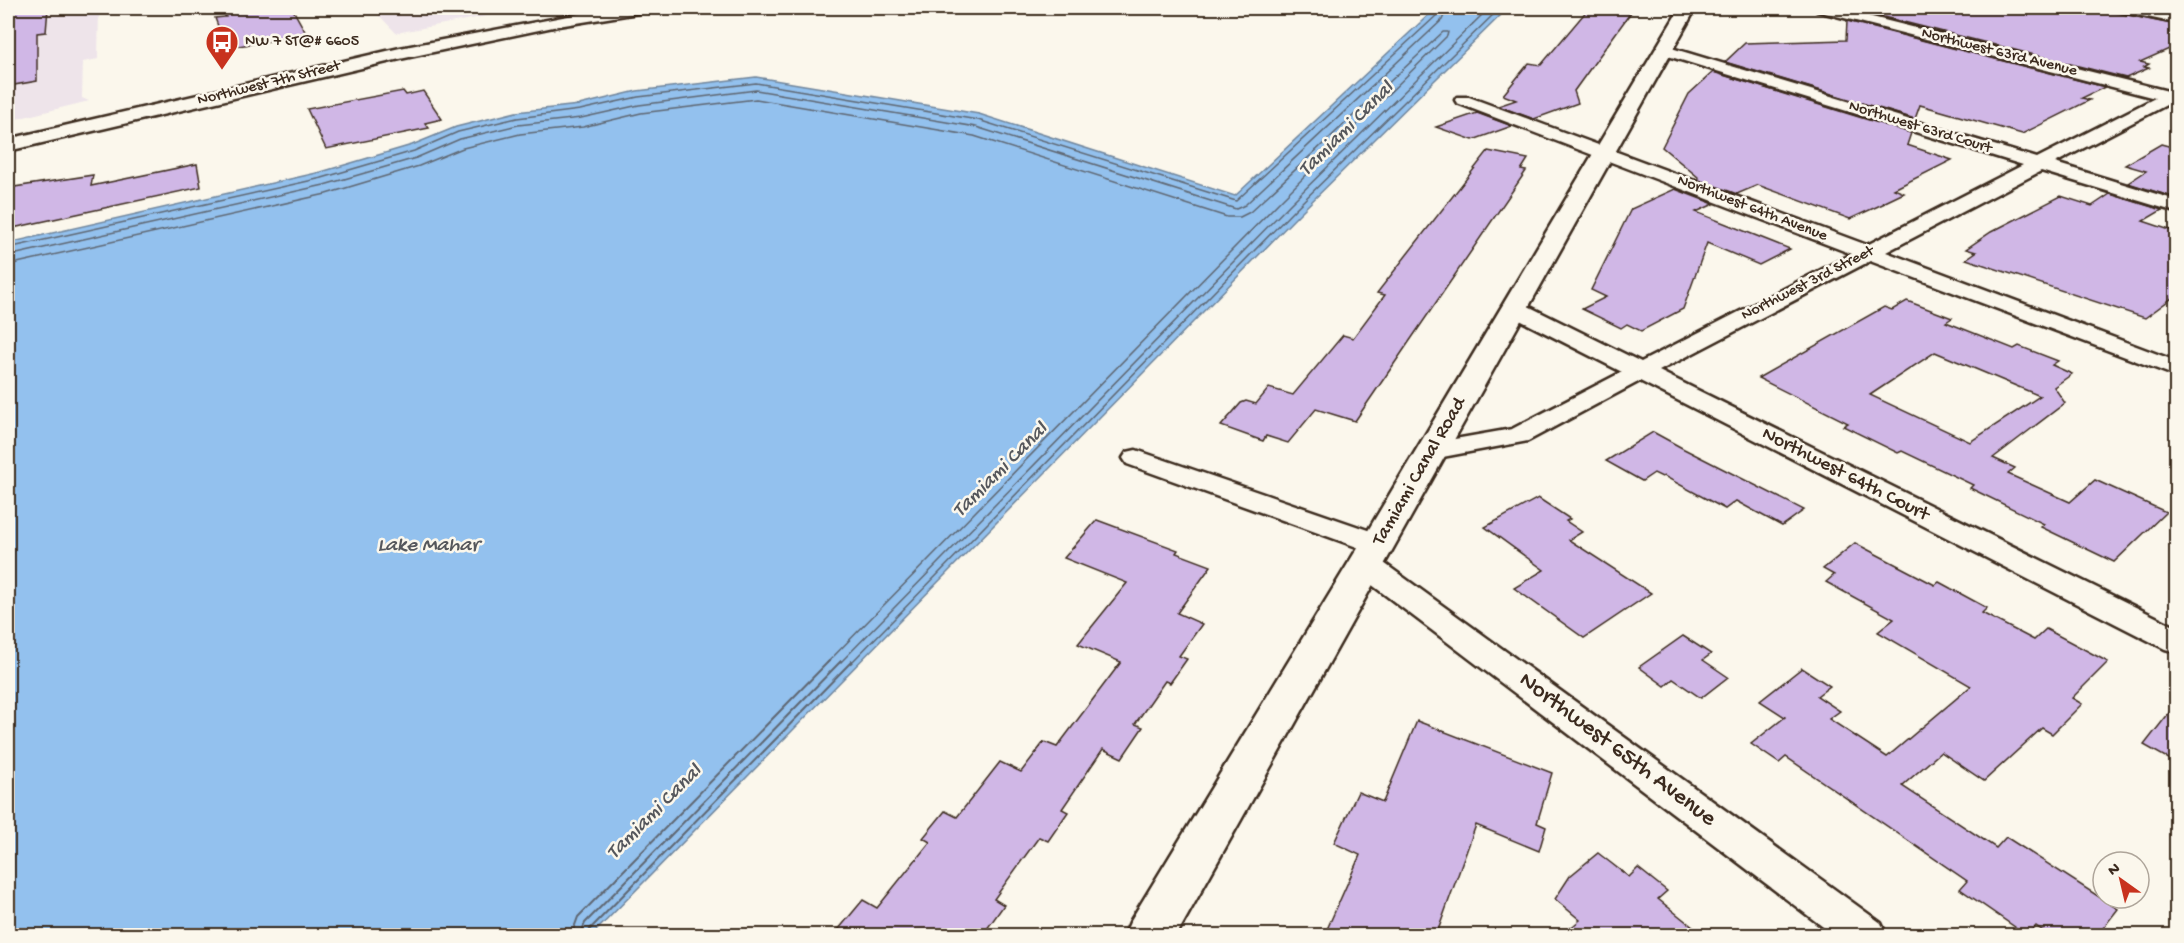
<svg xmlns="http://www.w3.org/2000/svg" width="2184" height="943" font-family="'Gochi Hand',sans-serif">
	<rect width="100%" height="100%" fill="#fbf7ec"/>
	<filter id="ink" filterUnits="userSpaceOnUse"><feTurbulence type="fractalNoise" baseFrequency=".0167" numOctaves="2"/><feDisplacementMap in="SourceGraphic" scale="12" xChannelSelector="R" yChannelSelector="G"/><feConvolveMatrix kernelMatrix="1 2 1 2 8 2 1 2 1" color-interpolation-filters="sRGB"/></filter>
	<g filter="url(#ink)">
		<g fill="#eee4ea">
			<path d="M 8,8 L 99,8 L 98,59 L 83,62 L 82,98 L 89,101 L 8,121 Z"/>
			<path d="M 372,8 L 529,8 L 396,33 Z"/>
		</g>
		<path fill="#93c1ee" stroke="#70859b" stroke-width="1.5" d="M 1436,8 L 1508,8 L 1299,214 L 592,935 L 8,935 L 8,243 L 321,172 L 412,145 L 456,127 L 516,112 L 579,105 L 637,91 L 756,77 L 979,114 L 1235,196 Z"/>
		<g fill="none" stroke-linecap="round" stroke-linejoin="round">
			<g stroke="#5e6671" stroke-width="1.5">
				<path d="M 8,248 L 322,178 L 414,151 L 458,132 L 517,118 L 580,110 L 638,97 L 756,83 L 978,120 L 1236,201 L 1437,15 L 1440,8"/>
				<path d="M 8,256 L 324,185 L 416,158 L 460,139 L 518,125 L 581,118 L 639,105 L 756,90 L 976,127 L 1236,209 L 1245,205 L 1442,20 L 1447,8"/>
				<path d="M 8,265 L 326,194 L 419,166 L 463,148 L 520,134 L 583,127 L 641,113 L 756,99 L 974,136 L 1227,217 L 1240,217 L 1250,212 L 1443,32 L 1448,32 L 1447,36 L 1283,198 L 827,663"/>
				<path d="M 840,663 L 1290,204 L 1489,8"/>
				<path d="M 851,663 L 1295,209 L 1500,8"/>
			</g>
			<g stroke="#5e6671" stroke-width="2">
				<path d="M 571,936 L 578,917 L 829,661"/>
				<path d="M 580,936 L 585,923 L 841,661"/>
				<path d="M 588,936 L 590,929 L 852,661"/>
			</g>
		</g>
		<g fill="#d0b7e6" stroke="#3b2a1e" stroke-width="1.5" fill-rule="evenodd">
			<path d="M 8,8 L 48,8 L 46,32 L 37,33 L 37,81 L 8,86 Z"/>
			<path d="M 219,8 L 292,8 L 307,35 L 226,48 L 215,18 L 226,17 Z"/>
			<path d="M 1589,8 L 1634,8 L 1574,91 L 1578,103 L 1534,119 L 1498,106 L 1516,100 L 1503,95 L 1529,63 L 1541,65 Z"/>
			<path d="M 1848,8 L 2114,8 L 2118,13 L 2176,25 L 2176,46 L 2140,62 L 2149,64 L 2144,67 L 2149,68 L 2126,78 Z"/>
			<path d="M 1847,21 L 2105,87 L 2082,98 L 2090,100 L 2022,134 L 1920,105 L 1915,119 L 1725,62 L 1745,43 L 1846,40 Z"/>
			<path d="M 1713,72 L 1911,133 L 1907,145 L 1952,160 L 1894,189 L 1904,193 L 1883,203 L 1885,203 L 1850,219 L 1758,185 L 1737,194 L 1696,179 L 1699,178 L 1662,147 L 1689,94 Z"/>
			<path d="M 403,91 L 406,95 L 423,91 L 442,119 L 425,123 L 429,128 L 326,149 L 307,109 Z"/>
			<path d="M 1477,113 L 1512,126 L 1473,140 L 1436,127 Z"/>
			<path d="M 2161,144 L 2176,148 L 2176,198 L 2128,183 L 2146,171 L 2125,165 Z"/>
			<path d="M 1488,151 L 1528,159 L 1521,170 L 1526,171 L 1355,421 L 1316,409 L 1288,443 L 1266,436 L 1263,441 L 1221,426 L 1241,403 L 1246,401 L 1256,404 L 1269,388 L 1293,395 L 1343,335 L 1353,338 L 1385,295 L 1377,293 Z"/>
			<path d="M 197,164 L 201,187 L 8,229 L 8,188 L 93,175 L 91,186 Z"/>
			<path d="M 1675,189 L 1714,204 L 1696,212 L 1790,249 L 1759,265 L 1707,243 L 1683,309 L 1641,331 L 1627,324 L 1621,328 L 1582,309 L 1606,297 L 1591,290 L 1631,209 Z"/>
			<path d="M 2110,194 L 2162,210 L 2143,221 L 2176,232 L 2176,295 L 2145,318 L 1966,259 L 1976,252 L 1966,249 L 1991,232 L 2061,196 L 2092,206 Z"/>
			<path d="M 1907,301 L 1952,318 L 1946,322 L 2014,349 L 2019,346 L 2058,361 L 2052,365 L 2072,374 L 2054,387 L 2065,403 L 1993,458 L 2015,468 L 2008,474 L 2070,502 L 2095,480 L 2166,512 L 2114,562 L 2041,527 L 2044,524 L 1970,488 L 1973,485 L 1902,451 L 1898,453 L 1843,426 L 1848,423 L 1758,378 L 1884,307 L 1892,310 ZM 1935,352 L 2040,396 L 1970,442 L 1870,395 Z"/>
			<path d="M 1653,432 L 1684,449 L 1804,510 L 1782,526 L 1736,501 L 1725,509 L 1664,476 L 1662,477 L 1654,473 L 1642,481 L 1606,461 Z"/>
			<path d="M 1538,498 L 1570,519 L 1566,521 L 1582,532 L 1569,540 L 1651,593 L 1584,638 L 1514,588 L 1544,570 L 1485,527 Z"/>
			<path d="M 1097,520 L 1178,550 L 1176,553 L 1211,566 L 1177,613 L 1202,624 L 1179,656 L 1187,659 L 1170,683 L 1165,681 L 1135,724 L 1143,727 L 1122,758 L 1103,749 L 1062,809 L 1068,812 L 1048,841 L 1039,837 L 994,899 L 1004,905 L 982,936 L 833,936 L 863,900 L 877,908 L 930,842 L 923,838 L 945,811 L 957,817 L 1000,762 L 1021,772 L 1044,742 L 1057,747 L 1121,662 L 1078,644 L 1127,583 L 1064,558 Z"/>
			<path d="M 1855,543 L 1935,585 L 1939,582 L 1987,608 L 1982,613 L 2034,640 L 2046,629 L 2108,662 L 2072,698 L 2082,704 L 2052,734 L 2042,728 L 1984,781 L 1941,752 L 1902,786 L 1996,848 L 2006,837 L 2118,909 L 2097,936 L 2050,936 L 2036,926 L 2028,936 L 1960,889 L 1967,881 L 1786,757 L 1779,763 L 1751,744 L 1785,717 L 1760,701 L 1802,668 L 1830,686 L 1817,696 L 1840,711 L 1829,719 L 1887,757 L 1971,686 L 1878,632 L 1894,619 L 1826,582 L 1834,575 L 1823,569 Z"/>
			<path d="M 1683,636 L 1711,654 L 1703,660 L 1728,677 L 1701,698 L 1673,679 L 1665,686 L 1639,667 Z"/>
			<path d="M 2176,704 L 2176,763 L 2144,745 Z"/>
			<path d="M 1417,721 L 1552,773 L 1537,823 L 1546,827 L 1539,851 L 1476,825 L 1436,936 L 1324,936 L 1360,855 L 1334,843 L 1358,792 L 1383,802 Z"/>
			<path d="M 1598,853 L 1629,877 L 1638,868 L 1667,891 L 1658,899 L 1704,936 L 1561,936 L 1580,920 L 1555,899 L 1570,876 Z"/>
		</g>
		<g fill="none" stroke-linecap="round" stroke-linejoin="round">
			<g stroke="#3b2a1e" stroke-width="5">
				<g id="street">
					<path d="M 1815,8 L 1836,8 L 2168,91 L 2176,88 L 2176,103 L 2172,102 L 2055,163 L 2176,200 L 2176,212 L 2041,171 L 1886,252 L 2176,361 L 2176,376 L 1870,261 L 1659,371 L 2176,627 L 2176,652 L 2165,649 L 1640,381 L 1528,441 L 1432,459 L 1423,457 L 1419,451 L 1423,445 L 1432,443 L 1512,429 L 1622,372 L 1506,313 L 1503,308 L 1506,303 L 1514,301 L 1522,303 L 1641,362 L 1852,254 L 1457,103 L 1455,100 L 1457,97 L 1469,97 L 1867,245 L 2023,165 L 1658,53 L 1656,50 L 1658,47 L 1668,47 L 2037,158 L 2155,98 L 1817,11 Z"/>
					<path d="M 2116,8 L 2140,8 L 2176,15 L 2176,23 L 2118,11 Z"/>
					<path d="M 1136,450 L 1388,537 L 1393,544 L 1388,551 L 1378,554 L 1368,551 L 1127,464 L 1123,458 L 1127,452 Z"/>
					<path d="M 1366,555 L 1377,558 L 1881,923 L 1887,936 L 1835,936 L 1355,572 L 1351,565 L 1355,558 Z"/>
				</g>
			</g>
			<g stroke="#3b2a1e" stroke-width="5">
				<g id="secondary">
					<path d="M 610,8 L 646,8 L 638,13 L 558,26 L 400,59 L 8,151 L 8,139 L 400,48 Z"/>
					<path d="M 1680,8 L 1696,8 L 1176,936 L 1124,936 L 1131,920 L 1360,544 Z"/>
				</g>
			</g>
			<use href="#street" fill="#fbf7ec" fill-rule="evenodd"/>
			<use href="#secondary" fill="#fbf7ec" fill-rule="evenodd"/>
		</g>
	</g>
	<defs>
		<g id="bus-pin" transform="scale(1.725)"><path d="M0 17L-7.5 6A9.5 9.5 0 1 1 7.5 6Z" fill="#c8321e" stroke="#fbf7ec"/><path d="M-5-6H5V4H4V6H2V4H-2V6H-4V4H-5ZM-3.5-4V0h7V-4ZM-3.5 1.2v1.5H-2V1.2ZM2 1.2v1.5H3.5V1.2Z" fill="#fff"/></g>
	</defs>
	<g fill-rule="evenodd">
		<use href="#bus-pin" x="222" y="42"/>
	</g>
	<g text-anchor="middle" dominant-baseline="central" stroke-width="5" stroke-linejoin="round" paint-order="stroke">
		<g font-size="16" fill="#3b2a1e" stroke="#fbf7ec" text-anchor="start">
			<text x="245" y="42">NW 7 ST@# 6605</text>
		</g>
		<g font-size="16" fill="#3b2a1e" stroke="#fbf7ec">
			<text transform="translate(1999 53) rotate(14)">Northwest 63rd Avenue</text>
			<text transform="translate(269 84) rotate(-14)">Northwest 7th Street</text>
			<text transform="translate(1920 128) rotate(17)">Northwest 63rd Court</text>
			<text transform="translate(1752 209) rotate(21)">Northwest 64th Avenue</text>
			<text transform="translate(1808 284) rotate(-27)">Northwest 3rd Street</text>
		</g>
		<g font-size="20" fill="#3b2a1e" stroke="#fbf7ec">
			<text transform="translate(1420 472) rotate(-60)">Tamiami Canal Road</text>
			<text transform="translate(1845 475) rotate(27)">Northwest 64th Court</text>
		</g>
		<g font-size="21" font-style="italic" fill="#55575c" stroke="#fbf7ec">
			<text transform="translate(1347 130) rotate(-45)">Tamiami Canal</text>
			<text transform="translate(1001 471) rotate(-45)">Tamiami Canal</text>
			<text x="428" y="546">Lake Mahar</text>
			<text transform="translate(655 813) rotate(-45)">Tamiami Canal</text>
		</g>
		<g font-size="24" fill="#3b2a1e" stroke="#fbf7ec">
			<text transform="translate(1617 750) rotate(37)">Northwest 65th Avenue</text>
		</g>
	</g>
	<rect width="2184" height="943" fill="none" stroke="#fbf7ec" stroke-width="30"/>
	<rect x="15" y="15" width="2154" height="913" fill="none" stroke="#3b2a1e" stroke-width="2" filter="url(#ink)"/>
	<g transform="translate(2121 880) rotate(326)"><circle r="28" fill="#fbf7ec" stroke="#aea59a" stroke-width="1.5"/>
	<path d="M0-4.5L10 22L0 15L-10 22Z" fill="#c8321e"/>
	<text y="-9" font-size="16" font-weight="bold" text-anchor="middle" fill="#3b2a1e">N</text>
	</g>
</svg>
